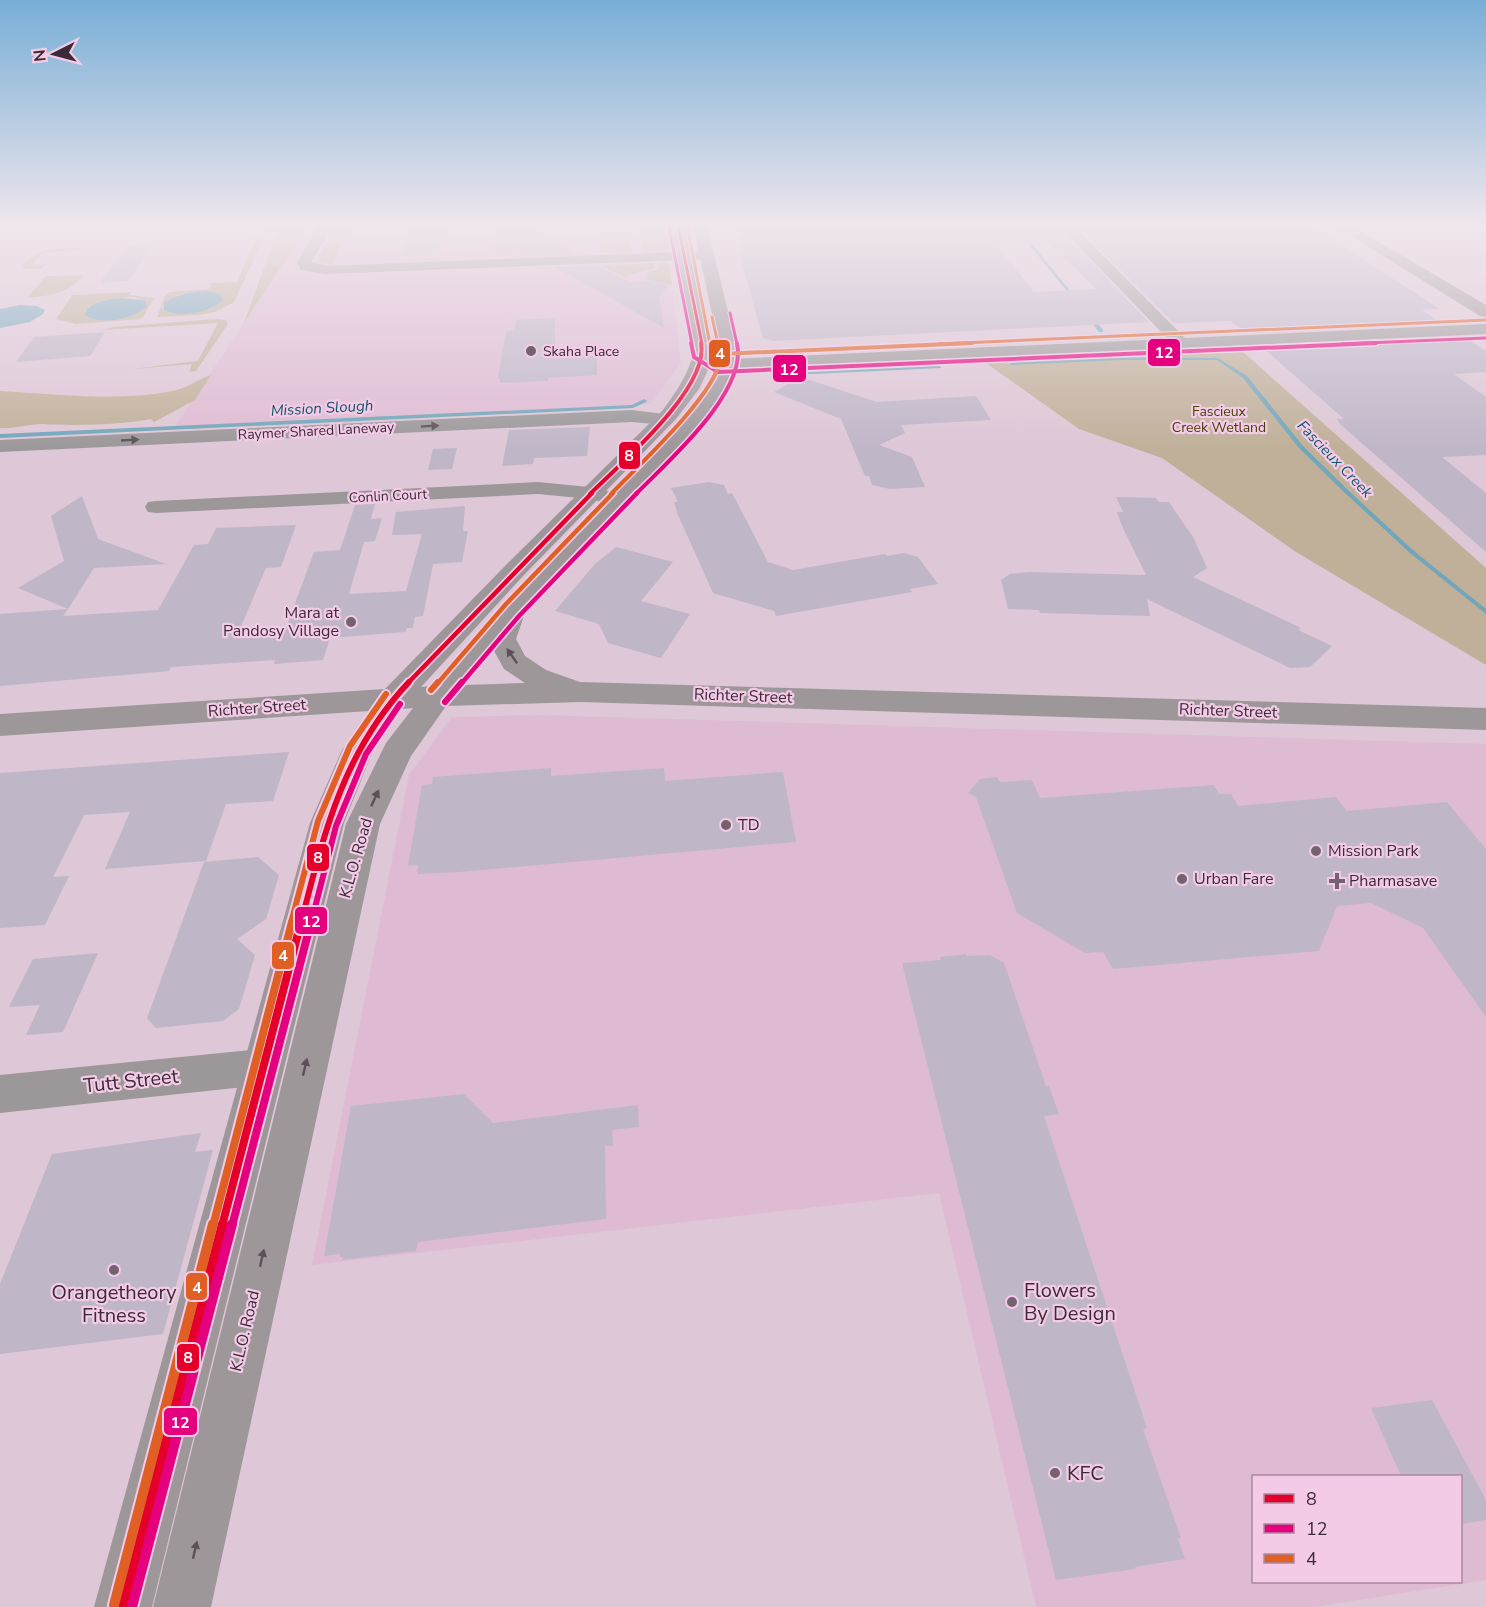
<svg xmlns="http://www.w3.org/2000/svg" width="1486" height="1607" font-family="'Nunito Sans',sans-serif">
	<rect width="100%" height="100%" fill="#dec7d6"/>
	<g fill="#dfbbd3" fill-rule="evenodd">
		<path d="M 309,225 L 665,225 L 681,363 L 651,404 L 174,428 Z"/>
		<path d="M 540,715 L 1486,744 L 1486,1580 L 1314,1607 L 1036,1607 L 939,1193 L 312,1265 L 409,775 L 452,717 ZM 1254,1476 L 1460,1476 L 1460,1582 L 1254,1582 Z"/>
	</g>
	<g fill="#c0b099" fill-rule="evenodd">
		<path d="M 254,225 L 309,225 L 244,323 L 277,232 L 258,229 Z"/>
		<path d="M 338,225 L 353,225 L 332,265 L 319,262 L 319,257 Z"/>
		<path d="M 640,225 L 666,225 L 669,248 L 659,251 L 642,250 Z"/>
		<path d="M 259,236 L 263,239 L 234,302 L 215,312 L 199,315 L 157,317 L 164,298 L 169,292 L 209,289 L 212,283 L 237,282 L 256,238 ZM 206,291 L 213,308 C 199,312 175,317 163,309 L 162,306 L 178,295 Z"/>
		<path d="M 630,237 L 631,251 L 600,252 L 600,238 Z"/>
		<path d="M 73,248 L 85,249 L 42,253 L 33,265 L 47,264 L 42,269 L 24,269 L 22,266 C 39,248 49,249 73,248 Z"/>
		<path d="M 661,262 L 669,265 L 672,285 L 648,280 L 647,273 L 658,269 Z"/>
		<path d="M 654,263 L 655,268 L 628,275 L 627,278 L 602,266 Z"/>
		<path d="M 84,275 C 70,293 49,296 27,298 L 46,276 Z"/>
		<path d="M 131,292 L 129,295 L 154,298 L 143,317 L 139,319 L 76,324 L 56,319 L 72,295 ZM 132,297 L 145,300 C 124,314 109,330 85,312 L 103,301 Z"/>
		<path d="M 216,319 L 226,320 L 228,324 L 196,371 L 189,372 L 192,364 L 132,369 L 198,361 L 218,323 L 104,330 L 113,327 Z"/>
		<path d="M 1242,351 L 1486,568 L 1486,665 L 1296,552 L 1162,458 L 1079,429 L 986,363 Z"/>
		<path d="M 211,375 L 195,400 L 154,422 L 151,419 C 118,425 75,426 42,424 C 29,424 15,429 0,428 L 0,391 C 57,394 116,402 173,391 C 187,388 198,379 211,375 Z"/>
	</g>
	<g fill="#71a6ba">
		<path d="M 206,291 L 220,294 L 223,300 C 210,313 178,319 163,309 L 165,302 C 178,294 192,292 206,291 Z"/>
		<path d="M 122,298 L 145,300 L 147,306 C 134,319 101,326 85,315 C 89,301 110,299 122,298 Z"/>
		<path d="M 20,305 L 37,306 L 45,310 L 43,314 L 30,322 L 0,328 L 0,309 Z"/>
	</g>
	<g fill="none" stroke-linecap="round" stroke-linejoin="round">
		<g fill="#71a6ba" fill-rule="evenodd">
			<path d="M 1013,225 L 1017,225 L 1076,298 L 1076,300 L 1074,300 Z"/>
			<path d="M 1087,315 L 1091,315 L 1103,330 L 1103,332 L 1099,332 L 1087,317 Z"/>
			<path d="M 1121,358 L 1218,358 L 1247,376 L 1303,446 L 1349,491 L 1414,551 L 1486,609 L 1486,614 L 1410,553 L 1345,493 L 1299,448 L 1243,378 L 1217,360 L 1121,360 L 1012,365 L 1010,364 L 1012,363 Z"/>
			<path d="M 939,366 L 941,367 L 941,368 L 791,375 L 789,374 L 791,373 Z"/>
			<path d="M 644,399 L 647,401 L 646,402 L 633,408 L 0,438 L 0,434 L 632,405 Z"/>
		</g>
	</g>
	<g fill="#bfb6c8" fill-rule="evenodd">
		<path d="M 414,225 L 447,225 L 436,254 L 400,255 Z"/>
		<path d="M 500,225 L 520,225 L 575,254 L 533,256 L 527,252 L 527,249 L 494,250 Z"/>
		<path d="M 737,225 L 1056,225 L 1149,322 L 773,341 L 763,338 L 741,260 ZM 1049,244 L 1056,249 L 1096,289 L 1034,292 L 997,246 Z"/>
		<path d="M 1076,225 L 1310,225 L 1440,309 L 1422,310 L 1443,324 L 1245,333 L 1231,321 L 1177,323 L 1171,321 Z"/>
		<path d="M 153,244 L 128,281 L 100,283 L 127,246 Z"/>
		<path d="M 598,266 L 630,282 L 646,281 L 668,285 L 659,298 L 664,328 L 554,267 Z"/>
		<path d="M 555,318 L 555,357 L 597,355 L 597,375 L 548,378 L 548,381 L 544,381 L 501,383 L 498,377 L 506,331 L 514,329 L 516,320 Z"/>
		<path d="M 105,332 L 90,356 L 16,362 L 34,337 Z"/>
		<path d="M 1464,337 L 1486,351 L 1486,372 L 1454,374 L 1486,397 L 1486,455 L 1442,457 L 1486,493 L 1486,552 L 1340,424 L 1337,419 L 1344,419 L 1262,347 Z"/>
		<path d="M 807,379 L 877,402 L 976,396 L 991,420 L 901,425 L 905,433 L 879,445 L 912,457 L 925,487 L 890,489 L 872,485 L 869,476 L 865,476 L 841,419 L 774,392 L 795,380 Z"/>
		<path d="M 590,427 L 587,456 L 534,458 L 533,464 L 502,466 L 509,430 Z"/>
		<path d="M 457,448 L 452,469 L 428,470 L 433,449 Z"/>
		<path d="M 709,482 L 724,485 L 728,494 L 732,493 L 768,562 L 793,570 L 885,554 L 887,556 L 904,553 L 918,557 L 938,584 L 910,589 L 912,592 L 776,616 L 774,611 L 713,593 L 678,515 L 674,502 L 678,502 L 671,488 Z"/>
		<path d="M 82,496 L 98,539 L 166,564 L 94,568 L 68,609 L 18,588 L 64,561 L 51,516 Z"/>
		<path d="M 1116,497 L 1156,498 L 1159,502 L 1169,502 L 1193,537 L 1207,568 L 1193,577 L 1301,628 L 1298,630 L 1332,646 L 1310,667 L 1290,668 L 1147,599 L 1150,616 L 1040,613 L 1039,610 L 1008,609 L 1001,580 L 1010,574 L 1029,572 L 1146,575 L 1122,526 L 1117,512 L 1123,512 Z"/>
		<path d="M 375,504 L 371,519 L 382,518 L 375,541 L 364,542 L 349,594 L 406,591 L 422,534 L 392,535 L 396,512 L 465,506 L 463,531 L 468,531 L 462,562 L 433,564 L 423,616 L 415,617 L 413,628 L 407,628 L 405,632 L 330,638 L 323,660 L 274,664 L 275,660 L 171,667 L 169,671 L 0,686 L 0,614 L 68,609 L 63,616 L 158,610 L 194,545 L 208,544 L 216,528 L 296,525 L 281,567 L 266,568 L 239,631 L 286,628 L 314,552 L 340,550 L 355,505 Z"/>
		<path d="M 616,547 L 673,562 L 641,601 L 690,614 L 661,658 L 608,643 L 599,624 L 555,611 L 595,564 Z"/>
		<path d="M 289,752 L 273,801 L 226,804 L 206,861 L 105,869 L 130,812 L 84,815 L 53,877 L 69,876 L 45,925 L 0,928 L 0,773 Z"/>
		<path d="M 551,768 L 551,776 L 664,768 L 665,781 L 783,772 L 796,842 L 459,872 L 417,874 L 418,865 L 408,866 L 422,785 L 432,784 L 433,777 Z"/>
		<path d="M 997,777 L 1000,782 L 1032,780 L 1040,798 L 1214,785 L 1219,794 L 1231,794 L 1238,806 L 1336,797 L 1347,811 L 1447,802 L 1486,849 L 1486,1017 L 1423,928 L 1371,903 L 1337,906 L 1319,951 L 1113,969 L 1103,952 L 1085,953 L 1017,913 L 976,797 L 968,793 L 980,779 Z"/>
		<path d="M 258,857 L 279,875 L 266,919 L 237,939 L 255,955 L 239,1009 L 223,1021 L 156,1028 L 147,1018 L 204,862 Z"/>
		<path d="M 98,953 L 63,1032 L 26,1035 L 40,1005 L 9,1007 L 33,959 Z"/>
		<path d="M 966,954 L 967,956 L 990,955 L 1004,963 L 1046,1086 L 1049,1086 L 1059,1114 L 1044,1116 L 1147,1428 L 1143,1429 L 1181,1538 L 1178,1538 L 1185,1559 L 1135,1567 L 1136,1569 L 1056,1580 L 903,967 L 903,963 L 941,960 L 940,957 Z"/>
		<path d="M 464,1094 L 493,1123 L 638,1105 L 639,1127 L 612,1130 L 613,1146 L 605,1146 L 606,1219 L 418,1242 L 416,1251 L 342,1260 L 343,1257 L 340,1257 L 340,1254 L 324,1256 L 351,1106 Z"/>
		<path d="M 201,1133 L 195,1152 L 213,1150 L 163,1334 L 0,1354 L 0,1284 L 52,1154 Z"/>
		<path d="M 1432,1400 L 1486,1500 L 1486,1520 L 1461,1524 L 1461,1476 L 1401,1476 L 1371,1408 Z"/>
	</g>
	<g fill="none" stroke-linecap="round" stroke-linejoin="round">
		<g fill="#9c989a" fill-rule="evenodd">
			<path d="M 319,225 L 333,225 L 311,262 L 326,266 L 707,251 L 714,255 L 707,259 L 326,274 L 301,270 L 297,262 Z"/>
			<path d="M 1058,225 L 1073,225 L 1185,338 L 1486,324 L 1486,334 L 729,369 L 703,364 L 695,354 L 703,349 C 712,351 719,357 729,359 L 1168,339 Z"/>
			<path d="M 632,410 L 672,415 L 674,419 L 672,423 L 665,425 L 632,422 L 0,452 L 0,440 Z"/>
			<path d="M 538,482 L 589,487 L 626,495 L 630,499 L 626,503 L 619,505 L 589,499 L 538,494 L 156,513 L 148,512 L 145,507 L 148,502 L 156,501 Z"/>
			<path d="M 262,1049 L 275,1054 L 281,1067 L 275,1080 L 262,1085 L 0,1113 L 0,1075 Z"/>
		</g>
		<g fill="#9d979a" fill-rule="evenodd">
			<path d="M 671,225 L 685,225 L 712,351 L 709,368 L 699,389 L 676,419 L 523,576 L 421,687 L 430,686 L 503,604 L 679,426 L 706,391 L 720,364 L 721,356 L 693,225 L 707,225 L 739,356 C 734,404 658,472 625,507 C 591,542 558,577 525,613 L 516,639 L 525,656 L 546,670 L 580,682 L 1486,708 L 1486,730 L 581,702 L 446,706 L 411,756 L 380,824 L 211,1607 L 153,1607 L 346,824 L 386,743 L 413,708 L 402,709 L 372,753 L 344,823 L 152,1607 L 94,1607 L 310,823 L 342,750 L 369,711 L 0,736 L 0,714 L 385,689 L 505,566 L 662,411 C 677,391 688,375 694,351 ZM 493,649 L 504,669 L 525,683 L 464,685 Z"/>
			<path d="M 1333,225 L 1350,225 L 1486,305 L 1486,317 L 1480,316 Z"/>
		</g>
		<g stroke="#f4cbe7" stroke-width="5">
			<path id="bus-1-far5" d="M 678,225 L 702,344"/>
		</g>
		<g stroke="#f4cbe7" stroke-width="7">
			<path id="bus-1-far4" d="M 590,494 C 620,464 710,388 701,343"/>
		</g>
		<g stroke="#f4cbe7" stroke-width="8">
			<path id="bus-1-far3" d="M 407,684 L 592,493"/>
		</g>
		<g stroke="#f4cbe7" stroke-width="10">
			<path id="bus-1-far2" d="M 301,923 C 324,833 343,752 409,682"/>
		</g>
		<g stroke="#f4cbe7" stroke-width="12">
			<path id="bus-1-far1" d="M 222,1226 L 301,922"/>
		</g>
		<g stroke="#f4cbe7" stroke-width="14">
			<path id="bus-1" d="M 123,1607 L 223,1224"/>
		</g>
		<g stroke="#f4cbe7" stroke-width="5">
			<g id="bus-2-far5">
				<path d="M 669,227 L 692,344"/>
				<path d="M 730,313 L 737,344"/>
				<path d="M 1342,344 L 1486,338"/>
			</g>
		</g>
		<g stroke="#f4cbe7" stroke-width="7">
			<g id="bus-2-far4">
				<path d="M 691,343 L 694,357 L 718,372 L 1376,343"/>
				<path d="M 636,494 C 668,461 748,392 737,343"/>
			</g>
		</g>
		<g stroke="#f4cbe7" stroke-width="8">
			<path id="bus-2-far3" d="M 461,684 L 519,616 L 637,493"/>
		</g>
		<g stroke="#f4cbe7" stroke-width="10">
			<g id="bus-2-far2">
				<path d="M 445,702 L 462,682"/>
				<path d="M 311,923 L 336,826 L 366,754 L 400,704"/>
			</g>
		</g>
		<g stroke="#f4cbe7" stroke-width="12">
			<path id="bus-2-far1" d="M 232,1226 L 311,922"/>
		</g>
		<g stroke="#f4cbe7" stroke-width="14">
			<path id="bus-2" d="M 132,1607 L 232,1224"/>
		</g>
		<g stroke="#f4cbe7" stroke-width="5">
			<g id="bus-3-far5">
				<path d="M 687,225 L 710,344"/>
				<path d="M 712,317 L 718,344"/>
				<path d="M 938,344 L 1486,320"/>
			</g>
		</g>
		<g stroke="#f4cbe7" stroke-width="7">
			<g id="bus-3-far4">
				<path d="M 710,343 L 711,348 L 721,354 L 972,343"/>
				<path d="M 611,494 C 638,466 713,397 720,361 C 721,355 719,349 718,343"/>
			</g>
		</g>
		<g stroke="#f4cbe7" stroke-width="8">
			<path id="bus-3-far3" d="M 437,684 L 506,604 L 613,493"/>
		</g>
		<g stroke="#f4cbe7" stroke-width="10">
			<g id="bus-3-far2">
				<path d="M 431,690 L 438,682"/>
				<path d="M 291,923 L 318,821 L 350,746 L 386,694"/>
			</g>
		</g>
		<g stroke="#f4cbe7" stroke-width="12">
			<path id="bus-3-far1" d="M 213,1226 L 292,922"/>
		</g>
		<g stroke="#f4cbe7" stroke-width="14">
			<path id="bus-3" d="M 114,1605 L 213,1224"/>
		</g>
		<use href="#bus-1-far5" stroke="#e4002b" stroke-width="3"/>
		<use href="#bus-1-far4" stroke="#e4002b" stroke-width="4"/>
		<use href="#bus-1-far3" stroke="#e4002b" stroke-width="4.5"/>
		<use href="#bus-1-far2" stroke="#e4002b" stroke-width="6"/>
		<use href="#bus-1-far1" stroke="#e4002b" stroke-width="8"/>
		<use href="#bus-1" stroke="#e4002b" stroke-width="10"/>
		<use href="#bus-2-far5" stroke="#e5007d" stroke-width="3"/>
		<use href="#bus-2-far4" stroke="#e5007d" stroke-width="4"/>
		<use href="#bus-2-far3" stroke="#e5007d" stroke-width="4.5"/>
		<use href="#bus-2-far2" stroke="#e5007d" stroke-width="6"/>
		<use href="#bus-2-far1" stroke="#e5007d" stroke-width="8"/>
		<use href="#bus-2" stroke="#e5007d" stroke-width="10"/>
		<use href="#bus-3-far5" stroke="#e05f24" stroke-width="3"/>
		<use href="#bus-3-far4" stroke="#e05f24" stroke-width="4"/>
		<use href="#bus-3-far3" stroke="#e05f24" stroke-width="4.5"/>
		<use href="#bus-3-far2" stroke="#e05f24" stroke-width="6"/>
		<use href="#bus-3-far1" stroke="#e05f24" stroke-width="8"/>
		<use href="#bus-3" stroke="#e05f24" stroke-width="10"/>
	</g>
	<defs><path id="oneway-solid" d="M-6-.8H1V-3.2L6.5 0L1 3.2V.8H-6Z" transform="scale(1.5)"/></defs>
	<g fill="#5d5159">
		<use href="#oneway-solid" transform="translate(430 426) rotate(-3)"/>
		<use href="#oneway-solid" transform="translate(130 440) rotate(-3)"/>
		<use href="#oneway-solid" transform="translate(512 656) rotate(-125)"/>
		<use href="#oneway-solid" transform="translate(375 798) rotate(-65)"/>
		<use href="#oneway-solid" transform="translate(305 1067) rotate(-77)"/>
		<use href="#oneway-solid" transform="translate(262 1258) rotate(-77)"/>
		<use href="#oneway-solid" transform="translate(195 1550) rotate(-77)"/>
	</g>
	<linearGradient id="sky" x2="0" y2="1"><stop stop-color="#78aed6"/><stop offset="0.5" stop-color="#f0e6ed"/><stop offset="1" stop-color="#f0e6ed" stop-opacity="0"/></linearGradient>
	<rect width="1486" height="450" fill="url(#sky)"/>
	<g fill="#74626e" stroke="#f4cbe7" stroke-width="2">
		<circle cx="531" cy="351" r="6"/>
		<circle cx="351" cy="622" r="6"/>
		<circle cx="726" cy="825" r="6"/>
		<circle cx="1316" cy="851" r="6"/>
		<circle cx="1182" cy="879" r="6"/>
		<path d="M1334 872h6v6h6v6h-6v6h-6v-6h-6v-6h6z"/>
		<circle cx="114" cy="1270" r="6"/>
		<circle cx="1012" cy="1302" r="6"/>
		<circle cx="1055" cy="1473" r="6"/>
	</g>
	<g text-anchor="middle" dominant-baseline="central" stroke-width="4.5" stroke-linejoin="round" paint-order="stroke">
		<g font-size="14" fill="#3b2b36" stroke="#f4cbe7" text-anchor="start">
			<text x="543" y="351">Skaha Place</text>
		</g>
		<g font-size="14" fill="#4a400a" stroke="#f4cbe7">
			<text x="1219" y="411">Fascieux<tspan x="1219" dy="16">Creek Wetland</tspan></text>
		</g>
		<g font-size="14" fill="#3b2b36" stroke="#f4cbe7">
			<text transform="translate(316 431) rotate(-3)">Raymer Shared Laneway</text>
			<text transform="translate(388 496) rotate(-3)">Conlin Court</text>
		</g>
		<g font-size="15" font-style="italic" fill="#0e5767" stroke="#f4cbe7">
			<text transform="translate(322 408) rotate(-3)">Mission Slough</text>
			<text transform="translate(1335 459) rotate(46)">Fascieux Creek</text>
		</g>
		<g font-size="16" fill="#3b2b36" stroke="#f4cbe7" text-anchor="start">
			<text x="339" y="613" text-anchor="end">Mara at<tspan x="339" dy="18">Pandosy Village</tspan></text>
			<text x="738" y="825">TD</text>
			<text x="1328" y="851">Mission Park</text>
			<text x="1194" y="879">Urban Fare</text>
			<text x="1349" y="881">Pharmasave</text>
		</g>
		<g font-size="16" fill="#3b2b36" stroke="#f4cbe7">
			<text transform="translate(743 696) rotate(2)">Richter Street</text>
			<text transform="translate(257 708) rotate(-4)">Richter Street</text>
			<text transform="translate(1228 711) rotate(2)">Richter Street</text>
			<text transform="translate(356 858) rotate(-74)">K.L.O. Road</text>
			<text transform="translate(245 1331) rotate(-77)">K.L.O. Road</text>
		</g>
		<g font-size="20" fill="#3b2b36" stroke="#f4cbe7">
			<text transform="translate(131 1081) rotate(-6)">Tutt Street</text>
		</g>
		<g font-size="20" fill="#3b2b36" stroke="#f4cbe7" text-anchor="start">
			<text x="1024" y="1290">Flowers<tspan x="1024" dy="23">By Design</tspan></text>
			<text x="114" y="1292" text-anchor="middle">Orangetheory<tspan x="114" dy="23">Fitness</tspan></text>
			<text x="1067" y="1473">KFC</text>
		</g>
	</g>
	<g stroke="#f4cbe7" stroke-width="2">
		<rect x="1147" y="338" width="34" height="29" rx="6" fill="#e5007d"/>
		<rect x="708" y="339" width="23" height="29" rx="6" fill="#e05f24"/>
		<rect x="772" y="354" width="35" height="29" rx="6" fill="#e5007d"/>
		<rect x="618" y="441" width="23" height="29" rx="6" fill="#e4002b"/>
		<rect x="306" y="843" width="24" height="29" rx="6" fill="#e4002b"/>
		<rect x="294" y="906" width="34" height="29" rx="6" fill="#e5007d"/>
		<rect x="271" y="941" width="24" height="29" rx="6" fill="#e05f24"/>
		<rect x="185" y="1272" width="23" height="29" rx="6" fill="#e05f24"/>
		<rect x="176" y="1343" width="24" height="29" rx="6" fill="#e4002b"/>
		<rect x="163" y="1407" width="35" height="29" rx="6" fill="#e5007d"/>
	</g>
	<g font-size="16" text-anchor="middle" font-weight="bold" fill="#fff">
		<text x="1164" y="358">12</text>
		<text x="720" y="359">4</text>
		<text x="789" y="375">12</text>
		<text x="629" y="461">8</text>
		<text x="318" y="863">8</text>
		<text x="311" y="927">12</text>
		<text x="283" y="961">4</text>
		<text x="197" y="1293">4</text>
		<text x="188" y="1363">8</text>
		<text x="180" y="1428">12</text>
	</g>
	<rect x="1252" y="1475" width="210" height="108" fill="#f4cbe7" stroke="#aa8ba0" stroke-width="1.5"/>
	<rect x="1264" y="1494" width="30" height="9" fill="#e4002b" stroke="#aa8ba0" stroke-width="1.5"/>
	<text x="1306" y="1505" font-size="18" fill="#3b2b36">8</text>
	<rect x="1264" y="1524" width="30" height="9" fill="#e5007d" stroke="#aa8ba0" stroke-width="1.5"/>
	<text x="1306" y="1535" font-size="18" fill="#3b2b36">12</text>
	<rect x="1264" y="1554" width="30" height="9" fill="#e05f24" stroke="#aa8ba0" stroke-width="1.5"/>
	<text x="1306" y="1565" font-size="18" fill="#3b2b36">4</text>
	<g transform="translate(54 54) rotate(264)" stroke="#f4cbe7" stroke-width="4.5" paint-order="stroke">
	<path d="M0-4.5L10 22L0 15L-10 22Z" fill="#3b2b36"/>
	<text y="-9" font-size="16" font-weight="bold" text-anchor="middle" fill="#3b2b36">N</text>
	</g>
</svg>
